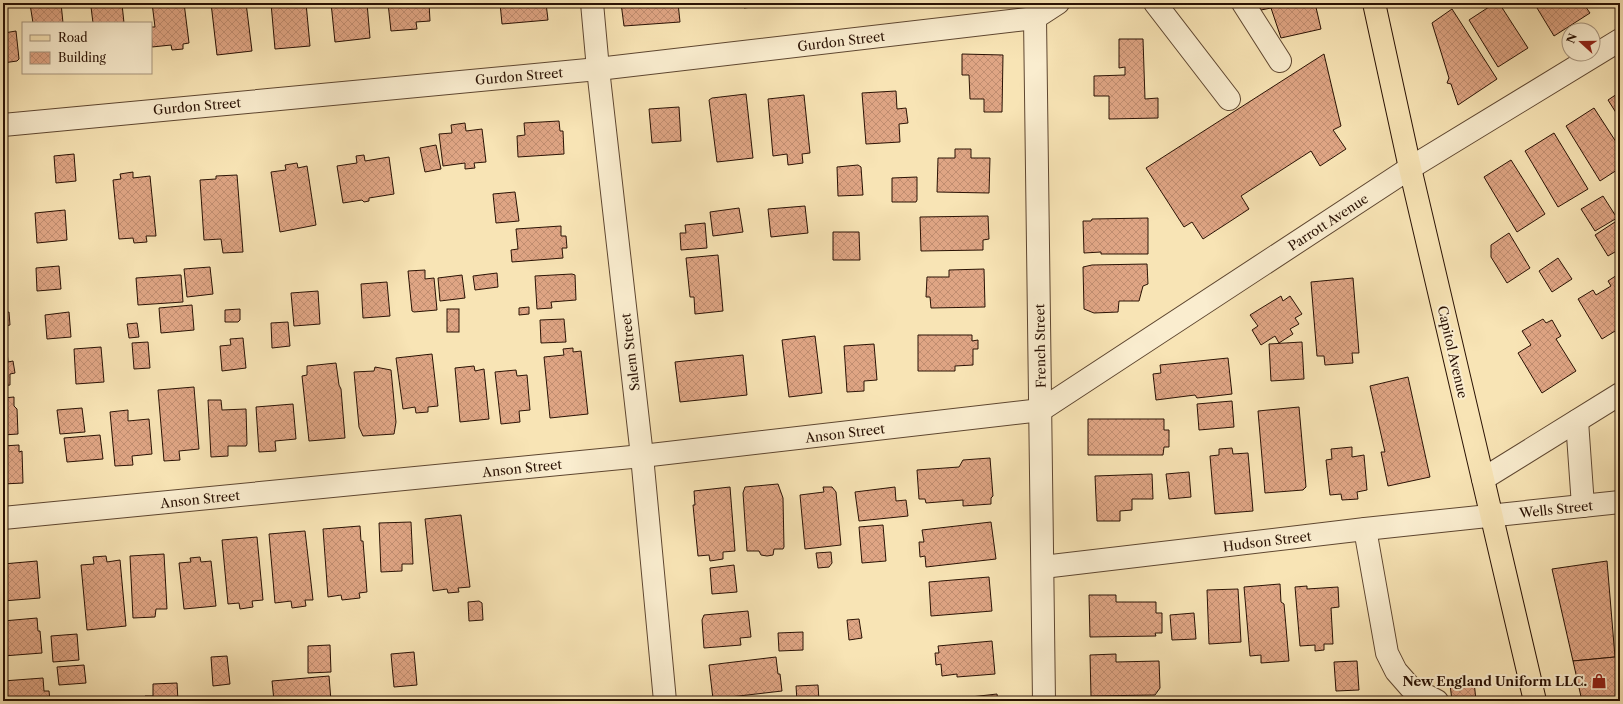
<svg xmlns="http://www.w3.org/2000/svg" width="1623" height="704" font-family="'Libre Caslon Text',serif">
	<defs>
		<pattern id="building-cross-hatch" width="8" height="8" patternUnits="userSpaceOnUse"><rect width="8" height="8" fill="#dfa584"/><path d="M0 0l8 8M0 8l8-8" fill="none" stroke="#c08d70"/></pattern>
	</defs>
	<rect width="100%" height="100%" fill="#f8e4b5"/>
	<filter id="stains"><feTurbulence type="fractalNoise" baseFrequency=".005" numOctaves="4"/><feColorMatrix values="0 0 0 0 .2 0 0 0 0 .09 0 0 0 0 .02 0 0 0 .5 -.17"/></filter>
	<radialGradient id="worn" r=".72"><stop offset=".6" stop-color="#630" stop-opacity="0"/><stop offset="1" stop-color="#630" stop-opacity=".3"/></radialGradient>
	<g fill="url(#building-cross-hatch)" stroke="#2a1204">
		<path d="M 37,3 L 61,3 L 63,23 L 33,23 L 30,4 Z"/>
		<path d="M 99,3 L 106,3 L 106,6 L 122,4 L 124,23 L 93,23 L 91,7 L 99,6 Z"/>
		<path d="M 152,3 L 184,3 L 189,43 L 183,44 L 183,49 L 172,50 L 171,45 L 152,47 L 151,27 L 155,27 Z"/>
		<path d="M 211,3 L 246,3 L 252,51 L 217,55 Z"/>
		<path d="M 271,3 L 306,3 L 310,46 L 275,49 Z"/>
		<path d="M 331,3 L 367,3 L 370,38 L 335,42 Z"/>
		<path d="M 388,3 L 429,3 L 430,21 L 416,22 L 417,29 L 391,31 Z"/>
		<path d="M 500,3 L 546,3 L 548,20 L 502,24 Z"/>
		<path d="M 621,3 L 678,3 L 680,22 L 624,26 Z"/>
		<path d="M 744,3 L 785,3 L 744,8 Z"/>
		<path d="M 1257,3 L 1315,3 L 1321,29 L 1281,38 L 1271,8 L 1261,10 Z"/>
		<path d="M 1495,3 L 1499,3 L 1528,48 L 1498,67 L 1469,20 Z"/>
		<path d="M 1534,3 L 1583,3 L 1590,13 L 1554,36 Z"/>
		<path d="M 1452,9 L 1497,79 L 1458,105 L 1451,84 L 1447,83 L 1449,78 L 1432,23 Z"/>
		<path d="M 16,31 L 19,59 L 17,61 L 3,63 L 4,33 Z"/>
		<path d="M 1119,39 L 1143,39 L 1145,99 L 1158,98 L 1158,118 L 1109,119 L 1109,96 L 1094,96 L 1094,76 L 1125,75 L 1125,67 L 1119,68 Z"/>
		<path d="M 962,54 L 1003,55 L 1002,112 L 984,112 L 984,99 L 970,99 L 969,75 L 962,75 Z"/>
		<path d="M 1324,54 L 1341,126 L 1333,130 L 1346,149 L 1320,166 L 1311,151 L 1241,196 L 1249,209 L 1203,239 L 1192,222 L 1184,227 L 1146,168 Z"/>
		<path d="M 896,91 L 897,109 L 906,108 L 908,123 L 899,124 L 900,142 L 866,144 L 862,93 Z"/>
		<path d="M 1620,92 L 1620,119 L 1608,100 Z"/>
		<path d="M 746,94 L 753,158 L 717,162 L 709,100 L 712,98 Z"/>
		<path d="M 804,95 L 810,153 L 802,154 L 803,163 L 788,165 L 787,154 L 773,156 L 768,99 Z"/>
		<path d="M 679,107 L 681,141 L 652,143 L 649,109 Z"/>
		<path d="M 1594,108 L 1620,148 L 1620,168 L 1600,181 L 1566,126 Z"/>
		<path d="M 559,121 L 560,131 L 563,131 L 564,154 L 518,157 L 517,136 L 525,135 L 524,123 Z"/>
		<path d="M 465,123 L 466,131 L 482,129 L 486,162 L 474,163 L 475,168 L 465,169 L 465,163 L 443,166 L 439,134 L 452,133 L 451,125 Z"/>
		<path d="M 1554,133 L 1588,189 L 1558,207 L 1525,151 Z"/>
		<path d="M 436,145 L 441,169 L 425,172 L 420,148 Z"/>
		<path d="M 955,149 L 971,149 L 971,158 L 990,158 L 989,193 L 937,192 L 938,158 L 955,158 Z"/>
		<path d="M 74,154 L 76,181 L 56,183 L 54,156 Z"/>
		<path d="M 364,155 L 365,161 L 389,157 L 394,194 L 369,198 L 369,201 L 364,202 L 362,200 L 343,203 L 337,166 L 357,163 L 356,156 Z"/>
		<path d="M 1511,160 L 1545,214 L 1517,232 L 1484,177 Z"/>
		<path d="M 297,163 L 298,168 L 307,166 L 316,225 L 280,232 L 271,172 L 286,170 L 285,165 Z"/>
		<path d="M 858,165 L 861,167 L 863,195 L 838,196 L 837,167 Z"/>
		<path d="M 133,172 L 133,178 L 150,176 L 156,236 L 146,236 L 147,242 L 134,243 L 133,238 L 119,239 L 113,180 L 121,179 L 120,174 Z"/>
		<path d="M 237,175 L 243,252 L 223,253 L 221,239 L 204,240 L 200,180 L 216,179 L 216,176 Z"/>
		<path d="M 917,177 L 917,200 L 916,202 L 892,202 L 892,178 Z"/>
		<path d="M 515,192 L 519,221 L 496,223 L 493,194 Z"/>
		<path d="M 1603,196 L 1617,218 L 1595,231 L 1581,209 Z"/>
		<path d="M 805,206 L 808,233 L 771,237 L 768,209 Z"/>
		<path d="M 739,208 L 743,232 L 713,236 L 710,212 Z"/>
		<path d="M 65,210 L 67,240 L 37,243 L 35,213 Z"/>
		<path d="M 988,216 L 989,239 L 983,240 L 983,250 L 921,251 L 920,217 Z"/>
		<path d="M 1148,218 L 1148,254 L 1101,254 L 1101,252 L 1084,253 L 1083,221 L 1091,221 L 1092,219 Z"/>
		<path d="M 1615,222 L 1620,230 L 1620,249 L 1608,256 L 1595,235 Z"/>
		<path d="M 705,223 L 707,248 L 681,250 L 680,233 L 686,233 L 685,225 Z"/>
		<path d="M 561,226 L 561,236 L 566,236 L 567,248 L 562,248 L 563,258 L 512,262 L 511,250 L 518,249 L 516,229 Z"/>
		<path d="M 833,232 L 859,232 L 860,260 L 833,260 Z"/>
		<path d="M 1509,233 L 1530,268 L 1507,283 L 1491,257 L 1491,245 Z"/>
		<path d="M 718,255 L 723,311 L 695,314 L 694,297 L 690,297 L 686,258 Z"/>
		<path d="M 1558,258 L 1572,279 L 1552,292 L 1539,271 Z"/>
		<path d="M 1147,264 L 1148,284 L 1143,286 L 1139,301 L 1119,301 L 1118,312 L 1094,313 L 1084,309 L 1083,267 L 1092,265 Z"/>
		<path d="M 59,266 L 61,289 L 37,291 L 36,268 Z"/>
		<path d="M 210,267 L 213,294 L 187,297 L 184,269 Z"/>
		<path d="M 984,269 L 985,307 L 931,308 L 930,297 L 926,297 L 927,277 L 949,277 L 949,270 Z"/>
		<path d="M 425,270 L 425,279 L 434,278 L 437,310 L 414,312 L 412,311 L 408,271 Z"/>
		<path d="M 497,273 L 498,287 L 475,290 L 473,276 Z"/>
		<path d="M 1620,273 L 1620,328 L 1602,339 L 1578,299 L 1593,290 L 1596,295 L 1611,286 L 1608,281 Z"/>
		<path d="M 572,274 L 575,275 L 576,300 L 551,302 L 552,308 L 537,309 L 535,276 Z"/>
		<path d="M 179,275 L 181,275 L 183,302 L 138,305 L 136,278 Z"/>
		<path d="M 462,275 L 465,298 L 440,301 L 438,278 Z"/>
		<path d="M 1353,278 L 1359,353 L 1352,353 L 1353,363 L 1325,365 L 1324,356 L 1317,356 L 1311,282 Z"/>
		<path d="M 387,282 L 390,316 L 363,318 L 361,284 Z"/>
		<path d="M 318,291 L 320,324 L 294,326 L 291,293 Z"/>
		<path d="M 1281,296 L 1283,301 L 1290,296 L 1302,314 L 1295,318 L 1299,324 L 1290,329 L 1293,334 L 1279,343 L 1275,336 L 1261,345 L 1252,330 L 1258,326 L 1250,315 Z"/>
		<path d="M 192,305 L 194,330 L 161,333 L 159,308 Z"/>
		<path d="M 529,307 L 529,314 L 519,315 L 519,308 Z"/>
		<path d="M 240,309 L 240,320 L 238,322 L 225,322 L 225,310 Z"/>
		<rect x="447" y="309" width="12" height="23"/>
		<path d="M 9,312 L 10,325 L 5,326 L 6,336 L 3,336 L 3,313 Z"/>
		<path d="M 69,312 L 71,337 L 47,339 L 45,315 Z"/>
		<path d="M 564,319 L 566,342 L 541,343 L 540,320 Z"/>
		<path d="M 1543,319 L 1546,323 L 1552,320 L 1561,336 L 1556,339 L 1576,371 L 1542,393 L 1518,353 L 1531,345 L 1522,331 Z"/>
		<path d="M 288,322 L 290,346 L 272,348 L 271,323 Z"/>
		<path d="M 137,323 L 139,337 L 129,338 L 127,324 Z"/>
		<path d="M 918,335 L 972,335 L 972,341 L 978,340 L 978,349 L 973,349 L 973,365 L 955,366 L 955,371 L 918,371 Z"/>
		<path d="M 815,336 L 822,393 L 789,397 L 782,340 Z"/>
		<path d="M 243,338 L 246,368 L 222,371 L 220,346 L 231,345 L 230,339 Z"/>
		<path d="M 148,342 L 150,368 L 134,369 L 132,343 Z"/>
		<path d="M 1302,342 L 1304,379 L 1271,381 L 1269,344 Z"/>
		<path d="M 874,344 L 877,380 L 864,381 L 864,391 L 847,392 L 844,346 Z"/>
		<path d="M 101,347 L 104,382 L 76,384 L 74,349 Z"/>
		<path d="M 573,348 L 573,352 L 581,351 L 588,414 L 550,418 L 544,357 L 564,355 L 563,349 Z"/>
		<path d="M 7,351 L 8,362 L 13,361 L 15,373 L 10,374 L 10,385 L 3,386 L 3,352 Z"/>
		<path d="M 432,354 L 438,406 L 428,407 L 428,412 L 416,413 L 415,407 L 403,409 L 396,358 Z"/>
		<path d="M 743,355 L 747,395 L 680,402 L 675,362 Z"/>
		<path d="M 1228,358 L 1232,394 L 1197,398 L 1195,395 L 1156,400 L 1153,374 L 1161,373 L 1160,365 Z"/>
		<path d="M 336,363 L 339,385 L 341,389 L 345,438 L 309,441 L 302,376 L 307,375 L 307,366 Z"/>
		<path d="M 474,366 L 475,371 L 484,369 L 489,419 L 460,422 L 455,368 Z"/>
		<path d="M 375,367 L 391,370 L 396,422 L 394,434 L 363,436 L 359,427 L 354,372 L 374,371 Z"/>
		<path d="M 516,370 L 517,376 L 527,375 L 530,410 L 519,411 L 520,422 L 501,424 L 495,372 Z"/>
		<path d="M 1408,377 L 1430,477 L 1388,486 L 1381,452 L 1385,452 L 1370,386 Z"/>
		<path d="M 194,387 L 199,449 L 179,451 L 180,460 L 164,461 L 158,390 Z"/>
		<path d="M 14,397 L 14,406 L 17,409 L 18,434 L 3,435 L 3,398 Z"/>
		<path d="M 208,400 L 221,400 L 222,410 L 246,409 L 247,444 L 246,446 L 228,446 L 228,456 L 211,457 Z"/>
		<path d="M 1232,401 L 1234,427 L 1199,430 L 1197,404 Z"/>
		<path d="M 293,404 L 296,439 L 275,441 L 276,451 L 259,452 L 256,407 Z"/>
		<path d="M 1299,407 L 1306,487 L 1303,490 L 1265,493 L 1258,411 Z"/>
		<path d="M 82,408 L 85,432 L 60,434 L 57,410 Z"/>
		<path d="M 128,410 L 128,421 L 149,419 L 152,454 L 132,456 L 133,465 L 115,466 L 110,412 Z"/>
		<path d="M 1088,419 L 1164,419 L 1164,430 L 1169,430 L 1169,447 L 1164,447 L 1163,455 L 1088,455 Z"/>
		<path d="M 100,435 L 103,459 L 67,462 L 64,438 Z"/>
		<path d="M 19,445 L 19,452 L 22,451 L 23,483 L 3,484 L 3,446 Z"/>
		<path d="M 1352,447 L 1352,457 L 1364,455 L 1367,490 L 1357,492 L 1358,499 L 1342,500 L 1341,494 L 1330,495 L 1326,460 L 1332,459 L 1331,449 Z"/>
		<path d="M 1232,448 L 1233,454 L 1248,453 L 1253,511 L 1215,514 L 1210,456 L 1219,455 L 1219,449 Z"/>
		<path d="M 990,458 L 993,496 L 991,498 L 991,504 L 963,506 L 963,500 L 926,503 L 925,499 L 919,499 L 917,470 L 959,467 L 963,460 Z"/>
		<path d="M 1189,472 L 1191,497 L 1169,499 L 1166,474 Z"/>
		<path d="M 1152,474 L 1153,499 L 1132,499 L 1132,510 L 1120,511 L 1120,521 L 1097,521 L 1095,476 Z"/>
		<path d="M 778,484 L 783,498 L 784,547 L 783,549 L 774,549 L 773,555 L 767,556 L 761,555 L 759,551 L 747,551 L 743,493 L 745,487 Z"/>
		<path d="M 730,487 L 735,551 L 723,552 L 723,559 L 710,561 L 709,555 L 698,556 L 693,505 L 695,505 L 694,491 Z"/>
		<path d="M 823,487 L 832,487 L 836,492 L 841,545 L 805,549 L 800,495 L 824,492 Z"/>
		<path d="M 895,487 L 896,501 L 906,500 L 908,516 L 859,521 L 855,492 Z"/>
		<path d="M 461,515 L 470,587 L 458,588 L 459,592 L 448,593 L 447,589 L 433,591 L 425,519 Z"/>
		<path d="M 411,522 L 413,564 L 402,564 L 402,571 L 381,572 L 379,523 Z"/>
		<path d="M 991,522 L 996,559 L 926,567 L 925,556 L 920,557 L 919,542 L 924,542 L 922,530 Z"/>
		<path d="M 883,525 L 886,561 L 862,563 L 859,527 Z"/>
		<path d="M 360,526 L 361,541 L 363,541 L 367,592 L 359,593 L 360,598 L 342,600 L 341,595 L 328,597 L 323,529 Z"/>
		<path d="M 305,531 L 313,600 L 305,600 L 306,606 L 292,608 L 291,601 L 275,603 L 269,534 Z"/>
		<path d="M 257,537 L 263,600 L 252,601 L 253,607 L 240,609 L 239,603 L 228,604 L 222,540 Z"/>
		<path d="M 831,552 L 832,563 L 829,567 L 818,568 L 816,553 Z"/>
		<path d="M 164,554 L 167,609 L 156,609 L 155,617 L 133,618 L 130,556 Z"/>
		<path d="M 106,556 L 107,562 L 120,560 L 126,626 L 87,630 L 81,565 L 94,564 L 93,557 Z"/>
		<path d="M 200,557 L 201,562 L 211,561 L 216,606 L 184,609 L 179,563 L 191,562 L 190,558 Z"/>
		<path d="M 37,561 L 40,598 L 3,601 L 3,564 Z"/>
		<path d="M 1607,561 L 1615,657 L 1573,661 L 1552,569 Z"/>
		<path d="M 734,565 L 737,592 L 712,594 L 710,568 Z"/>
		<path d="M 989,577 L 992,611 L 931,616 L 929,582 Z"/>
		<path d="M 1280,584 L 1281,602 L 1284,604 L 1289,661 L 1261,663 L 1261,655 L 1250,656 L 1244,587 Z"/>
		<path d="M 1307,586 L 1307,589 L 1338,587 L 1339,607 L 1331,608 L 1333,644 L 1324,644 L 1324,650 L 1315,651 L 1315,645 L 1300,646 L 1295,587 Z"/>
		<path d="M 1238,589 L 1241,642 L 1209,644 L 1207,590 Z"/>
		<path d="M 1089,595 L 1116,595 L 1116,602 L 1156,602 L 1156,613 L 1162,613 L 1162,633 L 1155,633 L 1156,636 L 1090,637 Z"/>
		<path d="M 479,601 L 482,603 L 483,620 L 469,621 L 468,602 Z"/>
		<path d="M 748,611 L 751,637 L 740,638 L 741,645 L 704,648 L 702,620 L 704,615 Z"/>
		<path d="M 1194,613 L 1196,639 L 1172,640 L 1170,615 Z"/>
		<path d="M 37,618 L 38,631 L 40,631 L 42,653 L 3,656 L 3,621 Z"/>
		<path d="M 859,619 L 862,638 L 849,640 L 847,620 Z"/>
		<path d="M 803,632 L 803,650 L 779,651 L 778,633 Z"/>
		<path d="M 77,634 L 79,660 L 53,662 L 51,636 Z"/>
		<path d="M 992,641 L 995,674 L 957,677 L 957,674 L 942,676 L 941,664 L 936,665 L 935,653 L 939,653 L 938,646 Z"/>
		<path d="M 330,645 L 331,672 L 308,673 L 308,646 Z"/>
		<path d="M 414,652 L 417,685 L 394,687 L 391,654 Z"/>
		<path d="M 1116,654 L 1116,662 L 1159,661 L 1160,688 L 1155,695 L 1091,696 L 1090,655 Z"/>
		<path d="M 227,656 L 230,684 L 213,686 L 211,657 Z"/>
		<path d="M 776,657 L 778,674 L 780,674 L 782,691 L 713,699 L 709,665 Z"/>
		<path d="M 1615,657 L 1620,657 L 1620,701 L 1582,701 L 1573,661 Z"/>
		<path d="M 1357,661 L 1359,690 L 1336,691 L 1334,662 Z"/>
		<path d="M 84,665 L 86,683 L 59,685 L 57,667 Z"/>
		<path d="M 329,676 L 331,701 L 274,701 L 272,681 Z"/>
		<path d="M 43,678 L 44,691 L 49,691 L 50,700 L 3,701 L 3,681 Z"/>
		<path d="M 1474,681 L 1476,701 L 1452,701 L 1450,684 Z"/>
		<path d="M 177,683 L 178,701 L 146,701 L 145,696 L 153,696 L 153,684 Z"/>
		<path d="M 818,685 L 819,701 L 797,701 L 796,686 Z"/>
		<path d="M 997,694 L 998,701 L 944,701 L 944,700 Z"/>
	</g>
	<g fill="none" stroke-linecap="round" stroke-linejoin="round">
		<g stroke="#5e4630" stroke-width="24">
			<g id="minor">
				<path d="M 592,3 L 598,69 L 642,456 L 665,701"/>
				<path d="M 1155,3 L 1229,99"/>
				<path d="M 1243,3 L 1280,61"/>
				<path d="M 3,125 L 598,69 L 1035,18"/>
				<path d="M 1577,421 L 1583,506"/>
				<path d="M 1483,479 L 1620,394"/>
				<path d="M 3,518 L 642,456 L 1041,410 L 1410,168 L 1620,40"/>
				<path d="M 1365,529 L 1387,653 L 1396,671 L 1410,687 L 1437,701"/>
				<path d="M 1043,567 L 1365,529 L 1620,502"/>
				<path d="M 1044,701 L 1035,18 L 1058,3"/>
			</g>
		</g>
		<g stroke="#2a1204" stroke-width="24">
			<path id="major" d="M 1374,3 L 1410,168 L 1535,701"/>
		</g>
		<use href="#minor" stroke="#faedcf" stroke-width="22"/>
		<use href="#major" stroke="#f8e4b5" stroke-width="22"/>
	</g>
	<defs>
		<g id="shop-bare" transform="scale(1.2)"><path d="M-5-2.5h2.3a2.7 3.5 0 0 1 5.4 0H5L5.5 6h-11ZM-1.5-2.5h3a1.5 2.3 0 0 0-3 0Z" fill="#8f2418" stroke="#faedcf" stroke-width="2.5" paint-order="stroke"/></g>
	</defs>
	<g fill-rule="evenodd">
		<use href="#shop-bare" x="1599" y="681"/>
	</g>
	<g text-anchor="middle" dominant-baseline="central" stroke-width="4" stroke-linejoin="round" paint-order="stroke">
		<g font-size="13" fill="#2a1204" stroke="#faedcf">
			<text transform="translate(841 41) rotate(-7)">Gurdon Street</text>
			<text transform="translate(519 76) rotate(-5)">Gurdon Street</text>
			<text transform="translate(197 106) rotate(-5)">Gurdon Street</text>
			<text transform="translate(1328 222) rotate(-33)">Parrott Avenue</text>
			<text transform="translate(1040 346) rotate(-91)">French Street</text>
			<text transform="translate(630 352) rotate(-97)">Salem Street</text>
			<text transform="translate(1453 352) rotate(77)">Capitol Avenue</text>
			<text transform="translate(845 433) rotate(-7)">Anson Street</text>
			<text transform="translate(522 468) rotate(-6)">Anson Street</text>
			<text transform="translate(200 499) rotate(-6)">Anson Street</text>
			<text transform="translate(1556 509) rotate(-6)">Wells Street</text>
			<text transform="translate(1267 541) rotate(-7)">Hudson Street</text>
		</g>
		<g font-size="13" font-weight="bold" fill="#2a1204" stroke="#faedcf" text-anchor="end">
			<text x="1587" y="681">New England Uniform LLC.</text>
		</g>
	</g>
	<rect width="1623" height="704" fill="none" stroke="#f8e4b5" stroke-width="16"/>
	<rect x="4" y="4" width="1615" height="696" fill="none" stroke="#2a1204" stroke-width="2"/>
	<rect x="8" y="8" width="1607" height="688" fill="none" stroke="#2a1204"/>
	<rect x="22" y="22" width="130" height="52" fill="#faedcf" stroke="#a7957e"/>
	<rect x="30" y="35" width="20" height="6" fill="#f8e4b5" stroke="#a7957e"/>
	<text x="58" y="42" font-size="12" fill="#2a1204">Road</text>
	<rect x="30" y="52" width="20" height="12" fill="url(#building-cross-hatch)" stroke="#a7957e"/>
	<text x="58" y="62" font-size="12" fill="#2a1204">Building</text>
	<g transform="translate(1581 42) rotate(291)"><circle r="19" fill="#faedcf" stroke="#a7957e"/>
	<path d="M0-3L7 15L0 10L-7 15Z" fill="#8f2418"/>
	<text y="-6" font-size="11" font-weight="bold" text-anchor="middle" fill="#2a1204">N</text>
	</g>
	<rect width="100%" height="100%" filter="url(#stains)"/>
	<rect width="100%" height="100%" fill="url(#worn)"/>
</svg>
